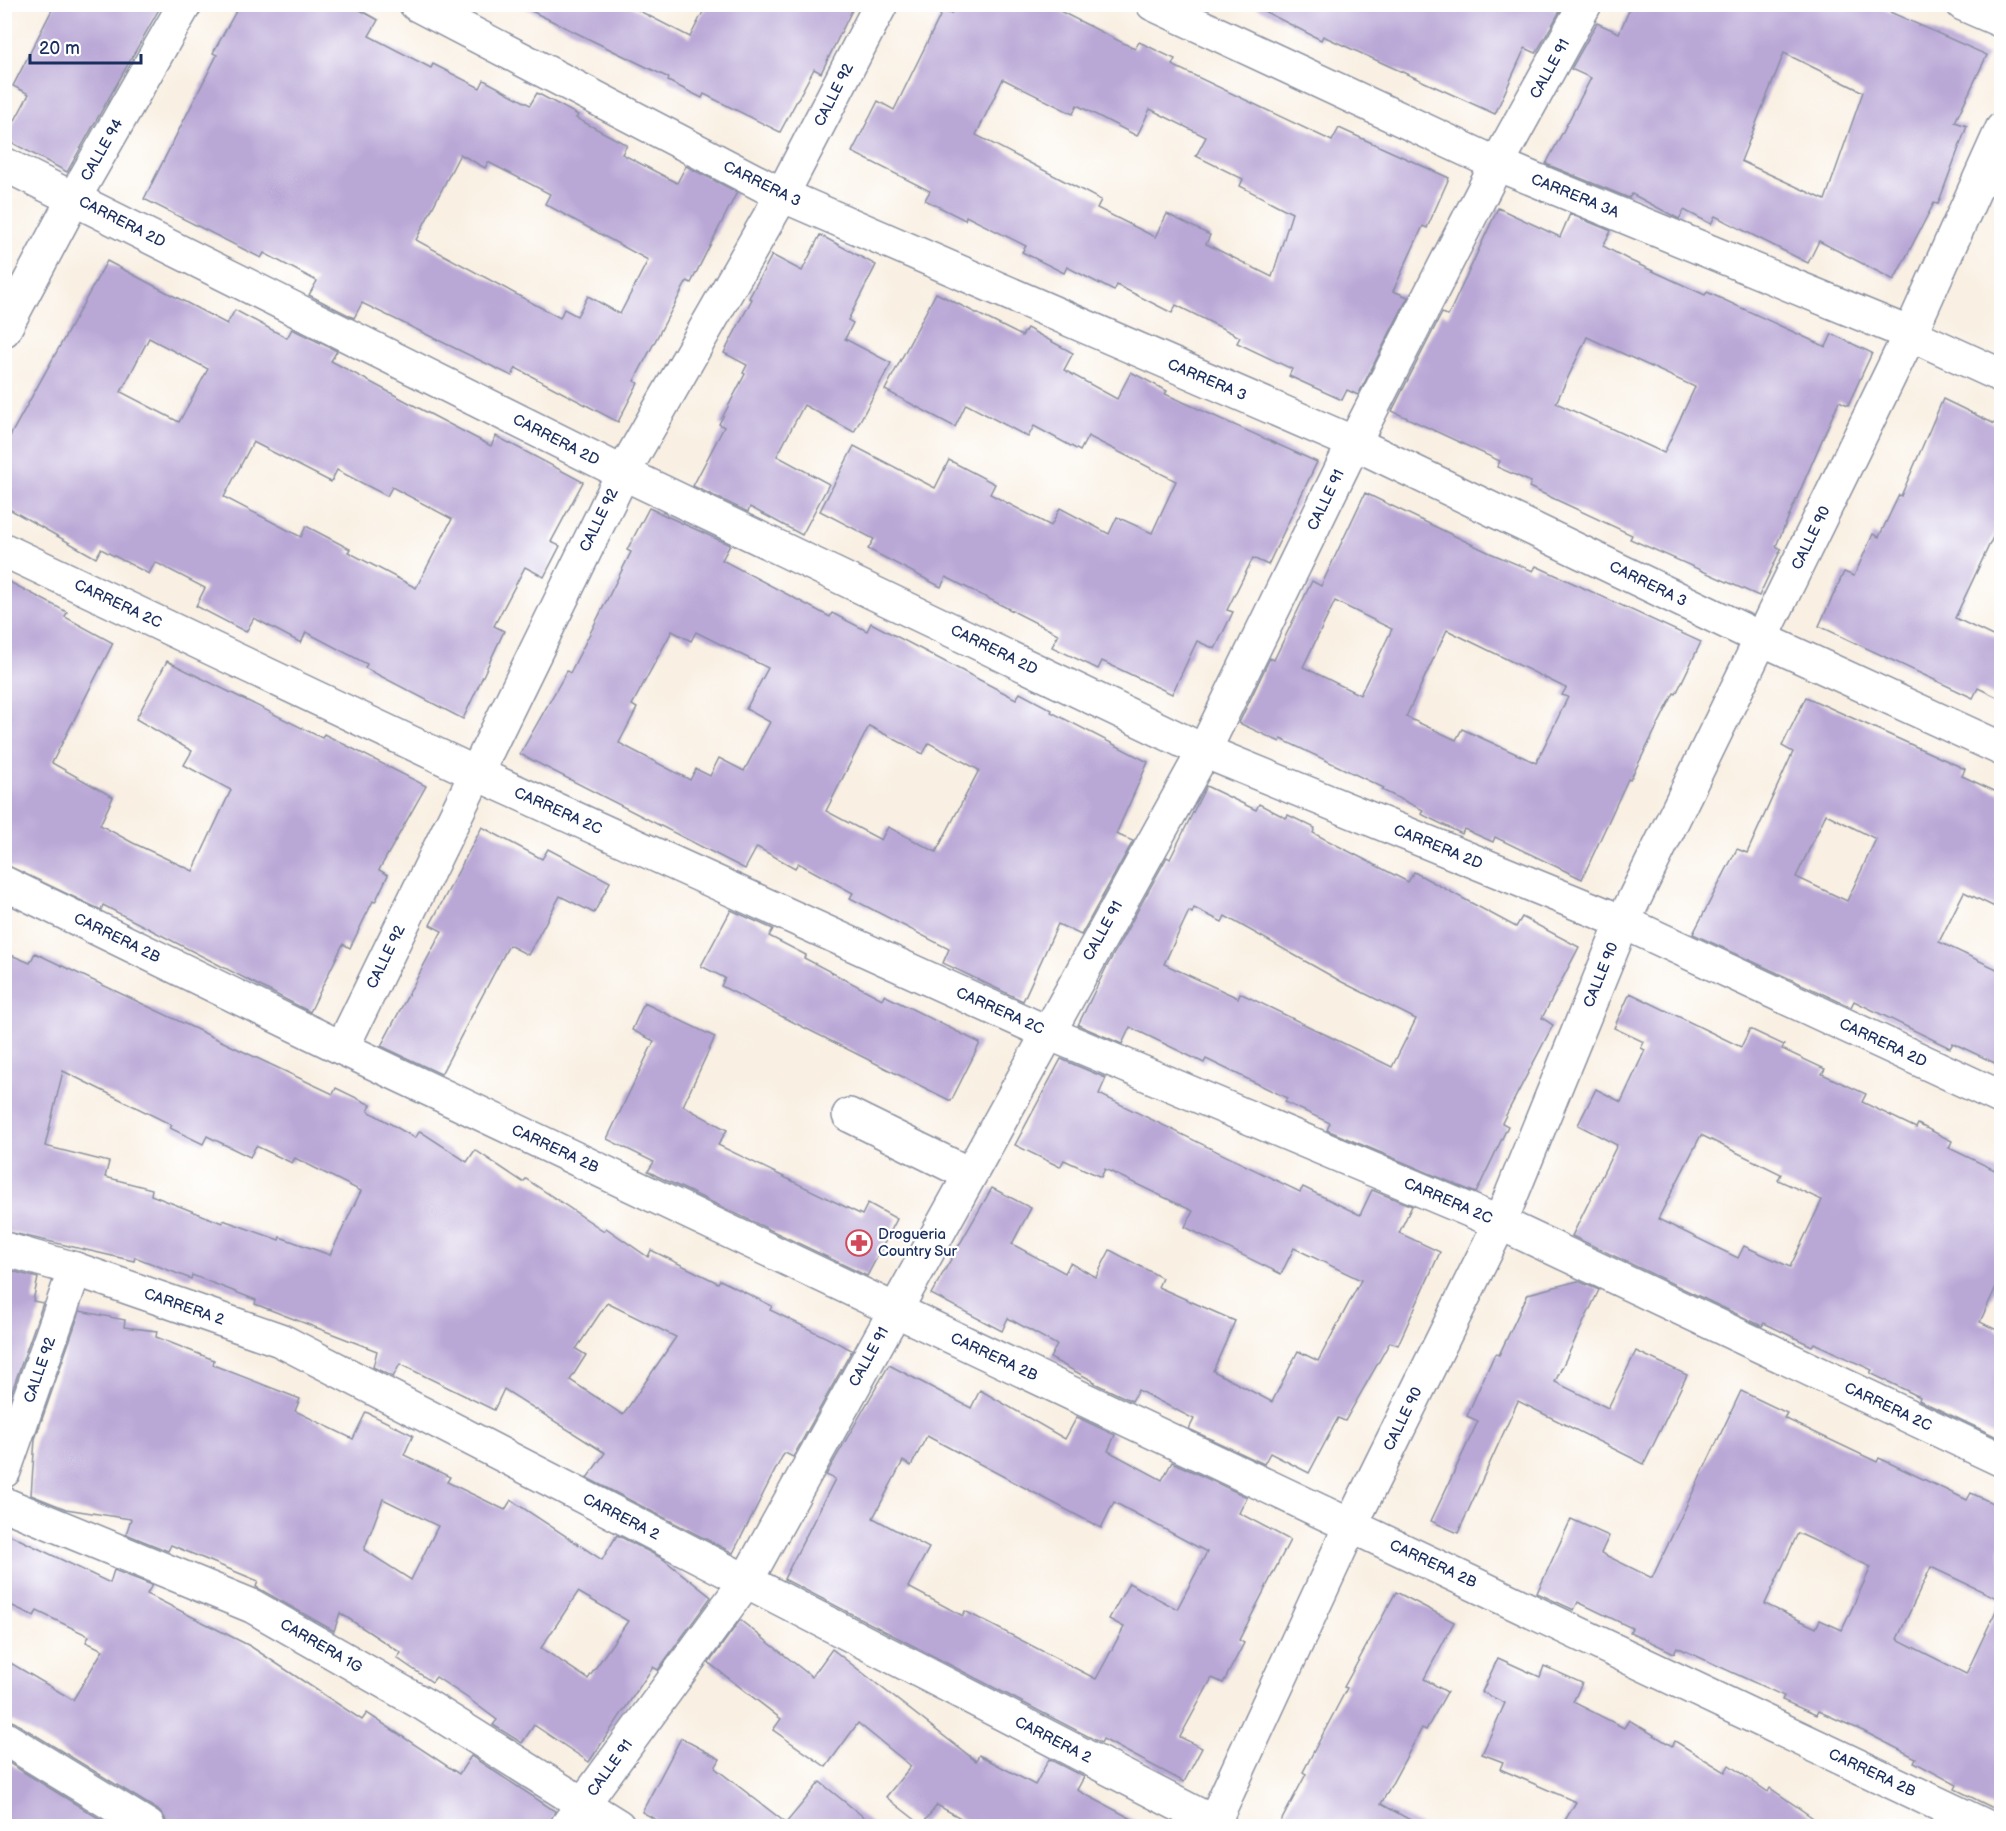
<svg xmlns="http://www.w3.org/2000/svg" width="2006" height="1831" font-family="'Balsamiq Sans',sans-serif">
	<rect width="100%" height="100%" fill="#fff"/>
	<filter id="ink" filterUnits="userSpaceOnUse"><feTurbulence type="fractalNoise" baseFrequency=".0167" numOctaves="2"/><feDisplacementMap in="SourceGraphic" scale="12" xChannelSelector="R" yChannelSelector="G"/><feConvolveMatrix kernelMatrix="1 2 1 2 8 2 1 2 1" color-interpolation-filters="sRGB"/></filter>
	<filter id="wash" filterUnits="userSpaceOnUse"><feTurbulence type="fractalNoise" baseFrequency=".008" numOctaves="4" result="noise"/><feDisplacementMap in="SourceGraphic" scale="24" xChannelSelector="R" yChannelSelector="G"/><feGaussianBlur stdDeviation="1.35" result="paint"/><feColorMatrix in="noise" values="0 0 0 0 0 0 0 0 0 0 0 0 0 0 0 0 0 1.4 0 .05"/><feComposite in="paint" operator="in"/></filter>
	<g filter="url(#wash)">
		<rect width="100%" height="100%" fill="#f9f0e3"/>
		<g id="blocks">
			<g fill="#b9a7d6" fill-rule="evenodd">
				<path d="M 55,4 L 162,4 L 67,172 L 5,139 L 29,94 L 13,86 Z"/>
				<path d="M 240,4 L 349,4 L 378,20 L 369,36 L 431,68 L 433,64 L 480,88 L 484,80 L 530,105 L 537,93 L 578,115 L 576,118 L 627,145 L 622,154 L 677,183 L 686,166 L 737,192 L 691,283 L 687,281 L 634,381 L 638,383 L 618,422 L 516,368 L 512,376 L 362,303 L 354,318 L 309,295 L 317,281 L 264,253 L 261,258 L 144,199 L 217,55 L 213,53 ZM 460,154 L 485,168 L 488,162 L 550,194 L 545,204 L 648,260 L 620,314 L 588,296 L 577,316 L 564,309 L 560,318 L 416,240 Z"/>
				<path d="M 517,4 L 626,4 L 690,37 L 707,4 L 855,4 L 821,73 L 814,69 L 780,132 L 704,94 L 702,98 L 668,81 L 669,78 Z"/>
				<path d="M 956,4 L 1046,4 L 1135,49 L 1139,42 L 1175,59 L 1172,65 L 1332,141 L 1339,128 L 1449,178 L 1427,228 L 1423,226 L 1393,291 L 1408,297 L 1358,395 L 1347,390 L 1342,400 L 1289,376 L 1292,369 L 1237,343 L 1240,337 L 1176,305 L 1172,313 L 1117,285 L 1114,291 L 1067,267 L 1064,273 L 1022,252 L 1026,246 L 966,216 L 965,220 L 925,200 L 930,191 L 852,152 L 878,101 L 894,110 L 943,10 L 951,14 ZM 1003,79 L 1073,114 L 1077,105 L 1137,136 L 1150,109 L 1206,137 L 1196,156 L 1243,179 L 1240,186 L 1292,213 L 1272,277 L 1206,244 L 1210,235 L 1167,214 L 1155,237 L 1097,208 L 1101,200 L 976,135 Z"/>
				<path d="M 1250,4 L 1545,4 L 1560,11 L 1536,53 L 1525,48 L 1495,114 L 1323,36 L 1321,40 Z"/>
				<path d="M 1632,4 L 1872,4 L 1987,55 L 1955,122 L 1967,126 L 1938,204 L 1934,203 L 1894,280 L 1819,241 L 1808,263 L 1715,216 L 1711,224 L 1684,210 L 1679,219 L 1632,194 L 1629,198 L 1546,164 L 1591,78 L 1571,69 L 1597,23 L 1619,33 ZM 1784,53 L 1863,92 L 1825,200 L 1741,161 Z"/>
				<path d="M 1498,208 L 1560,237 L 1570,214 L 1611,231 L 1603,246 L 1631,261 L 1705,295 L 1707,292 L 1826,347 L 1832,334 L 1872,353 L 1848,405 L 1839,401 L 1776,546 L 1781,549 L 1759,596 L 1630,539 L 1632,535 L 1529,487 L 1531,482 L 1497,467 L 1500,461 L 1392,411 L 1442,313 L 1448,316 ZM 1587,337 L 1695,387 L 1664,453 L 1556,403 Z"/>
				<path d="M 820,235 L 876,265 L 848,320 L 853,323 L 845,339 L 891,363 L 854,432 L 804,405 L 777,456 L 829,484 L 802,535 L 750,507 L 748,512 L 693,486 L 724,427 L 719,424 L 745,374 L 743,373 L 747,365 L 724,353 L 752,299 L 749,298 L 772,255 L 802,271 Z"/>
				<path d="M 107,261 L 227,324 L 235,310 L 287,338 L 292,329 L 337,351 L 331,361 L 430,414 L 491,446 L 496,436 L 583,482 L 551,542 L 560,546 L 544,577 L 525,567 L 494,626 L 504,631 L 463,719 L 365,668 L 367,664 L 306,632 L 301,643 L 254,618 L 246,632 L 196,606 L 205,588 L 155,562 L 149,574 L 101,549 L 96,558 L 4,506 L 4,447 ZM 149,338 L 208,369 L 179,422 L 121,392 ZM 253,442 L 331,482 L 337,470 L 387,496 L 392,487 L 452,519 L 416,588 L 348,552 L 350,549 L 306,526 L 301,537 L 224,497 Z"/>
				<path d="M 936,293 L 1022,336 L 1027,328 L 1073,353 L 1064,370 L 1117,399 L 1131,372 L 1167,391 L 1165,394 L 1317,462 L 1268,565 L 1253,558 L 1227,610 L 1233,612 L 1215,649 L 1197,641 L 1172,694 L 1102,661 L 1098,669 L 1052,647 L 1058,634 L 946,577 L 941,587 L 868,549 L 874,539 L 820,511 L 854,446 L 935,488 L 949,460 L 995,484 L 990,494 L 1051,526 L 1060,508 L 1109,534 L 1117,517 L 1152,533 L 1176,481 L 1088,436 L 1080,451 L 1034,426 L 1028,437 L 966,404 L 955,427 L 885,390 Z"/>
				<path d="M 1943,399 L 2001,427 L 2001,520 L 1955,618 L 2001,640 L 2001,699 L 1978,688 L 1973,698 L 1819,626 L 1844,572 L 1854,576 L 1873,534 L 1879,537 L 1899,495 L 1901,496 Z"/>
				<path d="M 1365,493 L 1490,553 L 1533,571 L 1536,566 L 1701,642 L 1676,694 L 1674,693 L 1630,780 L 1628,779 L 1582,879 L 1495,837 L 1493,842 L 1464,829 L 1462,834 L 1421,814 L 1423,810 L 1382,790 L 1384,788 L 1281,739 L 1280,742 L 1239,723 L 1270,658 L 1274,660 L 1312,581 L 1321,586 ZM 1335,601 L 1392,629 L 1360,695 L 1303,667 ZM 1447,630 L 1566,688 L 1562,695 L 1568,697 L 1536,763 L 1462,729 L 1456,740 L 1406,717 Z"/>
				<path d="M 649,508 L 730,545 L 722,560 L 830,617 L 832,613 L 867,631 L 871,623 L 1016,699 L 1020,693 L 1052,710 L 1051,712 L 1148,762 L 1116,834 L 1133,841 L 1081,935 L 1058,924 L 1023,1001 L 943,963 L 949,949 L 850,898 L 853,893 L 798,863 L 795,868 L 757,847 L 745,869 L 520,754 L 567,671 L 570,673 L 631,552 L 627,550 ZM 672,631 L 691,641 L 696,632 L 768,668 L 746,709 L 770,722 L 744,771 L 719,758 L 710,776 L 696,769 L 690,780 L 619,743 L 637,708 L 632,705 ZM 869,726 L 923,754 L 929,743 L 979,770 L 936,852 L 888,827 L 881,840 L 826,811 Z"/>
				<path d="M 4,579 L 67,612 L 65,617 L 113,643 L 52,763 L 113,797 L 100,825 L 133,843 L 193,871 L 231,790 L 184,765 L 192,751 L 136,719 L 167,661 L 322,738 L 324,734 L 426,786 L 379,870 L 388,875 L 375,902 L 373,901 L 350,948 L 343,944 L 310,1012 L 103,905 L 101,910 L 4,864 Z"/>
				<path d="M 1806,697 L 1965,769 L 1962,776 L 2001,794 L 2001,910 L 1964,892 L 1939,942 L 2001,971 L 2001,1066 L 1953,1043 L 1950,1048 L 1854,1001 L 1851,1007 L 1693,934 L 1737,849 L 1747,853 L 1793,752 L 1782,746 ZM 1826,814 L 1876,839 L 1847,901 L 1796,877 Z"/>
				<path d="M 1206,786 L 1256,810 L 1259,804 L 1286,818 L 1288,815 L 1315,828 L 1313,833 L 1408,882 L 1414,872 L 1516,927 L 1522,917 L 1579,947 L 1542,1018 L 1553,1025 L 1502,1123 L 1508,1126 L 1476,1193 L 1327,1130 L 1330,1123 L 1285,1102 L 1287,1098 L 1206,1059 L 1204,1063 L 1130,1027 L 1122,1044 L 1078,1025 L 1106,968 L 1167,857 L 1170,859 ZM 1194,908 L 1222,922 L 1225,916 L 1342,982 L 1416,1019 L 1392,1067 L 1240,993 L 1238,998 L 1164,964 L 1189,911 L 1192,913 Z"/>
				<path d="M 482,827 L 542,859 L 548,849 L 610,882 L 594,913 L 560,896 L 528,955 L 509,945 L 441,1074 L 381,1046 L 442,931 L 430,925 Z"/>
				<path d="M 731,910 L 773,929 L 769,936 L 806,955 L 804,958 L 882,999 L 884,995 L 980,1043 L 951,1101 L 721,986 L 725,978 L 701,966 Z"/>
				<path d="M 4,952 L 30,963 L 35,953 L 333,1094 L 336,1088 L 371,1105 L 368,1111 L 415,1138 L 420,1131 L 467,1162 L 475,1150 L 523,1182 L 526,1179 L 604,1231 L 606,1228 L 648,1257 L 651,1250 L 718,1283 L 720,1280 L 772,1306 L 770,1310 L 852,1350 L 793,1457 L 785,1453 L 782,1457 L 733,1553 L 587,1478 L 605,1453 L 504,1389 L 494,1410 L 400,1364 L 393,1377 L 373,1367 L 377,1351 L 255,1304 L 256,1300 L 192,1275 L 191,1279 L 135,1257 L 134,1261 L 4,1231 ZM 63,1071 L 172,1125 L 170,1128 L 203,1144 L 207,1136 L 250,1157 L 256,1146 L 292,1163 L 295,1158 L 361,1191 L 330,1255 L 280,1237 L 279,1240 L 223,1220 L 222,1223 L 151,1195 L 152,1189 L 105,1177 L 109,1162 L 45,1146 ZM 607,1303 L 676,1337 L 623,1415 L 570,1380 L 586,1355 L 576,1349 Z"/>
				<path d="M 1630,993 L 1741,1047 L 1750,1029 L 1784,1045 L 1782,1049 L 1825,1069 L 1822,1074 L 1866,1094 L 1862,1102 L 1916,1128 L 1918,1124 L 1952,1141 L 1949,1148 L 2001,1173 L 2001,1276 L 1980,1322 L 2001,1332 L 2001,1439 L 1919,1400 L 1920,1397 L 1870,1373 L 1872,1370 L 1814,1343 L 1812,1346 L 1764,1323 L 1762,1326 L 1572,1236 L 1617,1145 L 1578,1125 L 1596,1089 L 1621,1102 L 1645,1050 L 1641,1048 L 1644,1042 L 1614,1028 ZM 1701,1135 L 1781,1174 L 1778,1180 L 1822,1200 L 1790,1267 L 1744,1246 L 1738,1258 L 1658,1219 Z"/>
				<path d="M 644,1003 L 715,1037 L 683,1106 L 727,1130 L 718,1145 L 862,1215 L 868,1203 L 897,1219 L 867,1276 L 657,1176 L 648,1171 L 654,1162 L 607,1139 L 654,1041 L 632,1030 Z"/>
				<path d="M 1061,1059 L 1106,1078 L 1099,1094 L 1300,1192 L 1303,1187 L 1360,1215 L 1372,1190 L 1412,1206 L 1399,1233 L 1440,1252 L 1398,1345 L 1390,1342 L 1345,1421 L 1338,1418 L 1309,1473 L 1270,1453 L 1264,1464 L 1189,1429 L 1194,1419 L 1138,1390 L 1132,1401 L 1094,1383 L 1095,1382 L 1050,1358 L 1057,1345 L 1008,1318 L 1002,1331 L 931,1294 L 992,1188 L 1031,1208 L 1012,1244 L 1065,1273 L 1070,1263 L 1096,1277 L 1110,1250 L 1162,1278 L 1158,1287 L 1235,1321 L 1213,1371 L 1272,1402 L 1298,1351 L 1318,1361 L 1361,1280 L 1294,1248 L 1281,1274 L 1185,1227 L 1193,1211 L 1105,1169 L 1101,1177 L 1064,1160 L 1060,1167 L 1015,1145 Z"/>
				<path d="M 4,1269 L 38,1278 L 33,1301 L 43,1303 L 7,1405 L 4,1404 Z"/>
				<path d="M 1578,1281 L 1599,1290 L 1555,1382 L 1608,1408 L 1636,1351 L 1687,1375 L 1644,1464 L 1518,1401 L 1458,1533 L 1431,1521 L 1478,1421 L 1467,1416 L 1481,1384 L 1495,1354 L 1499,1355 L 1528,1294 Z"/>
				<path d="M 80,1311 L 125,1320 L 124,1327 L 157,1331 L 156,1337 L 214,1360 L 213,1365 L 300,1399 L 295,1411 L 353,1439 L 366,1412 L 413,1435 L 404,1455 L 450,1477 L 447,1482 L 505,1510 L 511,1500 L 602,1560 L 617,1535 L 663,1559 L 711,1597 L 658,1670 L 653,1667 L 589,1762 L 534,1725 L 522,1743 L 493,1725 L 497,1720 L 469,1699 L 436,1677 L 432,1682 L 397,1658 L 401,1653 L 340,1613 L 334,1631 L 256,1587 L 258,1581 L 171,1545 L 168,1551 L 126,1534 L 131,1519 L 66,1509 L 31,1495 L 35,1439 ZM 383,1499 L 438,1526 L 411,1580 L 364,1550 ZM 578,1592 L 628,1621 L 588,1679 L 541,1648 Z"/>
				<path d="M 889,1365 L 971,1408 L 980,1390 L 1065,1439 L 1077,1417 L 1115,1435 L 1108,1451 L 1162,1480 L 1172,1462 L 1247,1497 L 1239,1513 L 1290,1540 L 1239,1640 L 1244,1643 L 1223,1683 L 1212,1678 L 1180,1737 L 1202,1748 L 1184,1782 L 1103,1739 L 1101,1743 L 784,1579 L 835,1479 L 826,1475 ZM 927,1436 L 1101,1528 L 1114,1502 L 1207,1552 L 1177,1609 L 1129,1583 L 1109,1619 L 1124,1627 L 1096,1679 L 965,1611 L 963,1616 L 908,1587 L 929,1548 L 873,1518 L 903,1461 L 911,1466 Z"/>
				<path d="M 1741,1391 L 1787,1413 L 1784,1418 L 1877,1462 L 1879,1458 L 1967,1500 L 1971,1493 L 2001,1507 L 2001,1812 L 1955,1789 L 1957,1785 L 1914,1762 L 1916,1758 L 1863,1731 L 1818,1711 L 1816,1715 L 1782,1700 L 1784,1696 L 1677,1647 L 1674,1653 L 1630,1632 L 1632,1628 L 1578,1602 L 1574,1610 L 1537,1593 L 1571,1519 L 1609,1536 L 1601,1553 L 1652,1578 ZM 1798,1533 L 1871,1567 L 1842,1630 L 1820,1620 L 1816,1628 L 1765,1604 ZM 1931,1567 L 2001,1600 L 1966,1674 L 1897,1639 Z"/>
				<path d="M 4,1532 L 110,1583 L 114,1570 L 152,1585 L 147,1594 L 250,1646 L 362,1720 L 367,1713 L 459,1774 L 471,1756 L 555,1811 L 549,1827 L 167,1827 L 165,1818 L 158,1810 L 14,1722 L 4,1719 L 4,1659 L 73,1700 L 103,1650 L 86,1642 L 89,1636 L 37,1611 L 34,1616 L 4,1602 Z"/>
				<path d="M 1396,1592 L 1454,1622 L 1424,1679 L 1447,1692 L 1426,1730 L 1422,1728 L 1381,1804 L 1423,1827 L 1278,1827 L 1306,1774 L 1303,1772 L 1347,1688 L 1344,1687 Z"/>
				<path d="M 740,1620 L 812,1677 L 832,1649 L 976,1761 L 979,1755 L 1035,1785 L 1049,1759 L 1084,1777 L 1077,1790 L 1147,1827 L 977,1827 L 937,1805 L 922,1825 L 886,1797 L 911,1766 L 858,1723 L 826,1767 L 773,1730 L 781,1719 L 709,1663 Z"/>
				<path d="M 1498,1658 L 1540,1677 L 1544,1666 L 1582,1683 L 1573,1702 L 1624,1728 L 1629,1720 L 1672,1746 L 1675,1741 L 1725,1772 L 1729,1765 L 1768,1792 L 1770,1788 L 1826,1827 L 1561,1827 L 1576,1802 L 1500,1769 L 1503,1762 L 1482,1754 L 1505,1703 L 1482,1692 Z"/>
				<path d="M 681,1738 L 720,1759 L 715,1768 L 786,1823 L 820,1782 L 876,1827 L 669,1827 L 642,1812 Z"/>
				<path d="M 4,1760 L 113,1827 L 4,1827 Z"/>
			</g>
		</g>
	</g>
	<g filter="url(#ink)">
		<use href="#blocks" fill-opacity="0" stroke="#8a90a0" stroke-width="1.5"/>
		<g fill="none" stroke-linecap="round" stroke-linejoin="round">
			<g stroke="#8a90a0" stroke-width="36">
				<g id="minor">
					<path d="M 416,4 L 782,195 L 1354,443 L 1762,639 L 2002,749"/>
					<path d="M 1153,4 L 1497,164 L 1910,334 L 2002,376"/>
					<path d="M 1963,4 L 2002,21"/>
					<path d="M 4,164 L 623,473 L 1204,751 L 1623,922 L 2002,1098"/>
					<path d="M 4,330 L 74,198 L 185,4"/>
					<path d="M 4,550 L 475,773 L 1046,1032 L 1500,1223 L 2002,1460"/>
					<path d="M 4,883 L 342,1048 L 1985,1826"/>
					<path d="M 342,1048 L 623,473 L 782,195 L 881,4"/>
					<path d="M 849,1115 L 969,1174"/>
					<path d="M 4,1249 L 75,1269 L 280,1340 L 1220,1826"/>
					<path d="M 4,1471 L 75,1269"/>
					<path d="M 4,1504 L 252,1606 L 425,1705 L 618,1826"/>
					<path d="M 4,1738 L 148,1826"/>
					<path d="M 567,1826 L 746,1581 L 1204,751 L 1354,443 L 1497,164 L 1585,4"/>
					<path d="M 1212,1826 L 1351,1525 L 1500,1223 L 1623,922 L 1910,334 L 2002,129"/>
				</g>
			</g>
			<use href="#minor" stroke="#fff" stroke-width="33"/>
		</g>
	</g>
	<defs>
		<g id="pharmacy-ring" transform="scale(1.35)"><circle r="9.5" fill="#fff" stroke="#d1495b" stroke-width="1.5"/><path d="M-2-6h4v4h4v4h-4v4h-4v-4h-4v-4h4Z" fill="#d1495b"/></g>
	</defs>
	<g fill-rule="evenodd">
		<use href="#pharmacy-ring" x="859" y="1243"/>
	</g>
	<g text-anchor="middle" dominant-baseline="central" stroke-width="4.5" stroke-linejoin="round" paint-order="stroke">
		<g font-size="15" fill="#1b2f5e" stroke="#fff">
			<text transform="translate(1550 69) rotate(-61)">CALLE 91</text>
			<text transform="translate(834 95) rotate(-63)">CALLE 92</text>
			<text transform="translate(102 150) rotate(-60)">CALLE 94</text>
			<text transform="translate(762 184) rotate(26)">CARRERA 3</text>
			<text transform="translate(1575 196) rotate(22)">CARRERA 3A</text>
			<text transform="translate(122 222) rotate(27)">CARRERA 2D</text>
			<text transform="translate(1207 380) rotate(23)">CARRERA 3</text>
			<text transform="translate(556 440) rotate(27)">CARRERA 2D</text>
			<text transform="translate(1326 500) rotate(-64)">CALLE 91</text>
			<text transform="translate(599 520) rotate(-64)">CALLE 92</text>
			<text transform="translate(1811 538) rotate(-64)">CALLE 90</text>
			<text transform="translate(1648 584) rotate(26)">CARRERA 3</text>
			<text transform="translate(118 604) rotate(25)">CARRERA 2C</text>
			<text transform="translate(994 650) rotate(26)">CARRERA 2D</text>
			<text transform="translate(558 811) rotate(24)">CARRERA 2C</text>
			<text transform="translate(1438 847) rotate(22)">CARRERA 2D</text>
			<text transform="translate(1103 931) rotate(-61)">CALLE 91</text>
			<text transform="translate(117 938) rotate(26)">CARRERA 2B</text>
			<text transform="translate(386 957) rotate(-64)">CALLE 92</text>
			<text transform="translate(1601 975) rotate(-68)">CALLE 90</text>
			<text transform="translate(1000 1011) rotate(24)">CARRERA 2C</text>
			<text transform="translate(1883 1043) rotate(25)">CARRERA 2D</text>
			<text transform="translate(555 1149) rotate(25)">CARRERA 2B</text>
			<text transform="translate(1448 1201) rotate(23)">CARRERA 2C</text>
			<text transform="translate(184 1307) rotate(19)">CARRERA 2</text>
			<text transform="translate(869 1357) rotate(-61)">CALLE 91</text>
			<text transform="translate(994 1357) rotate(25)">CARRERA 2B</text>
			<text transform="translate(40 1370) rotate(-71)">CALLE 92</text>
			<text transform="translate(1888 1407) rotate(25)">CARRERA 2C</text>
			<text transform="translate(1403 1419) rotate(-64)">CALLE 90</text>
			<text transform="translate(621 1517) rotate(27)">CARRERA 2</text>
			<text transform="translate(1433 1564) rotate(25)">CARRERA 2B</text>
			<text transform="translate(321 1646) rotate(30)">CARRERA 1G</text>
			<text transform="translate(1053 1740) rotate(27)">CARRERA 2</text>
			<text transform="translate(610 1768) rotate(-54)">CALLE 91</text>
			<text transform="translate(1872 1773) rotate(25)">CARRERA 2B</text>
		</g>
		<g font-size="15" fill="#1b2f5e" stroke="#fff" text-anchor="start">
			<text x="878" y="1234">Drogueria<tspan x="878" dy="17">Country Sur</tspan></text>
		</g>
	</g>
	<rect width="2006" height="1831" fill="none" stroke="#fff" stroke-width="24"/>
	<path d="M30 54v9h111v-9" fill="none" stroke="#1b2f5e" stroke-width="3"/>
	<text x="39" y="54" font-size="18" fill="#1b2f5e" stroke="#ffffff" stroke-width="4.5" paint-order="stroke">20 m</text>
</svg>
